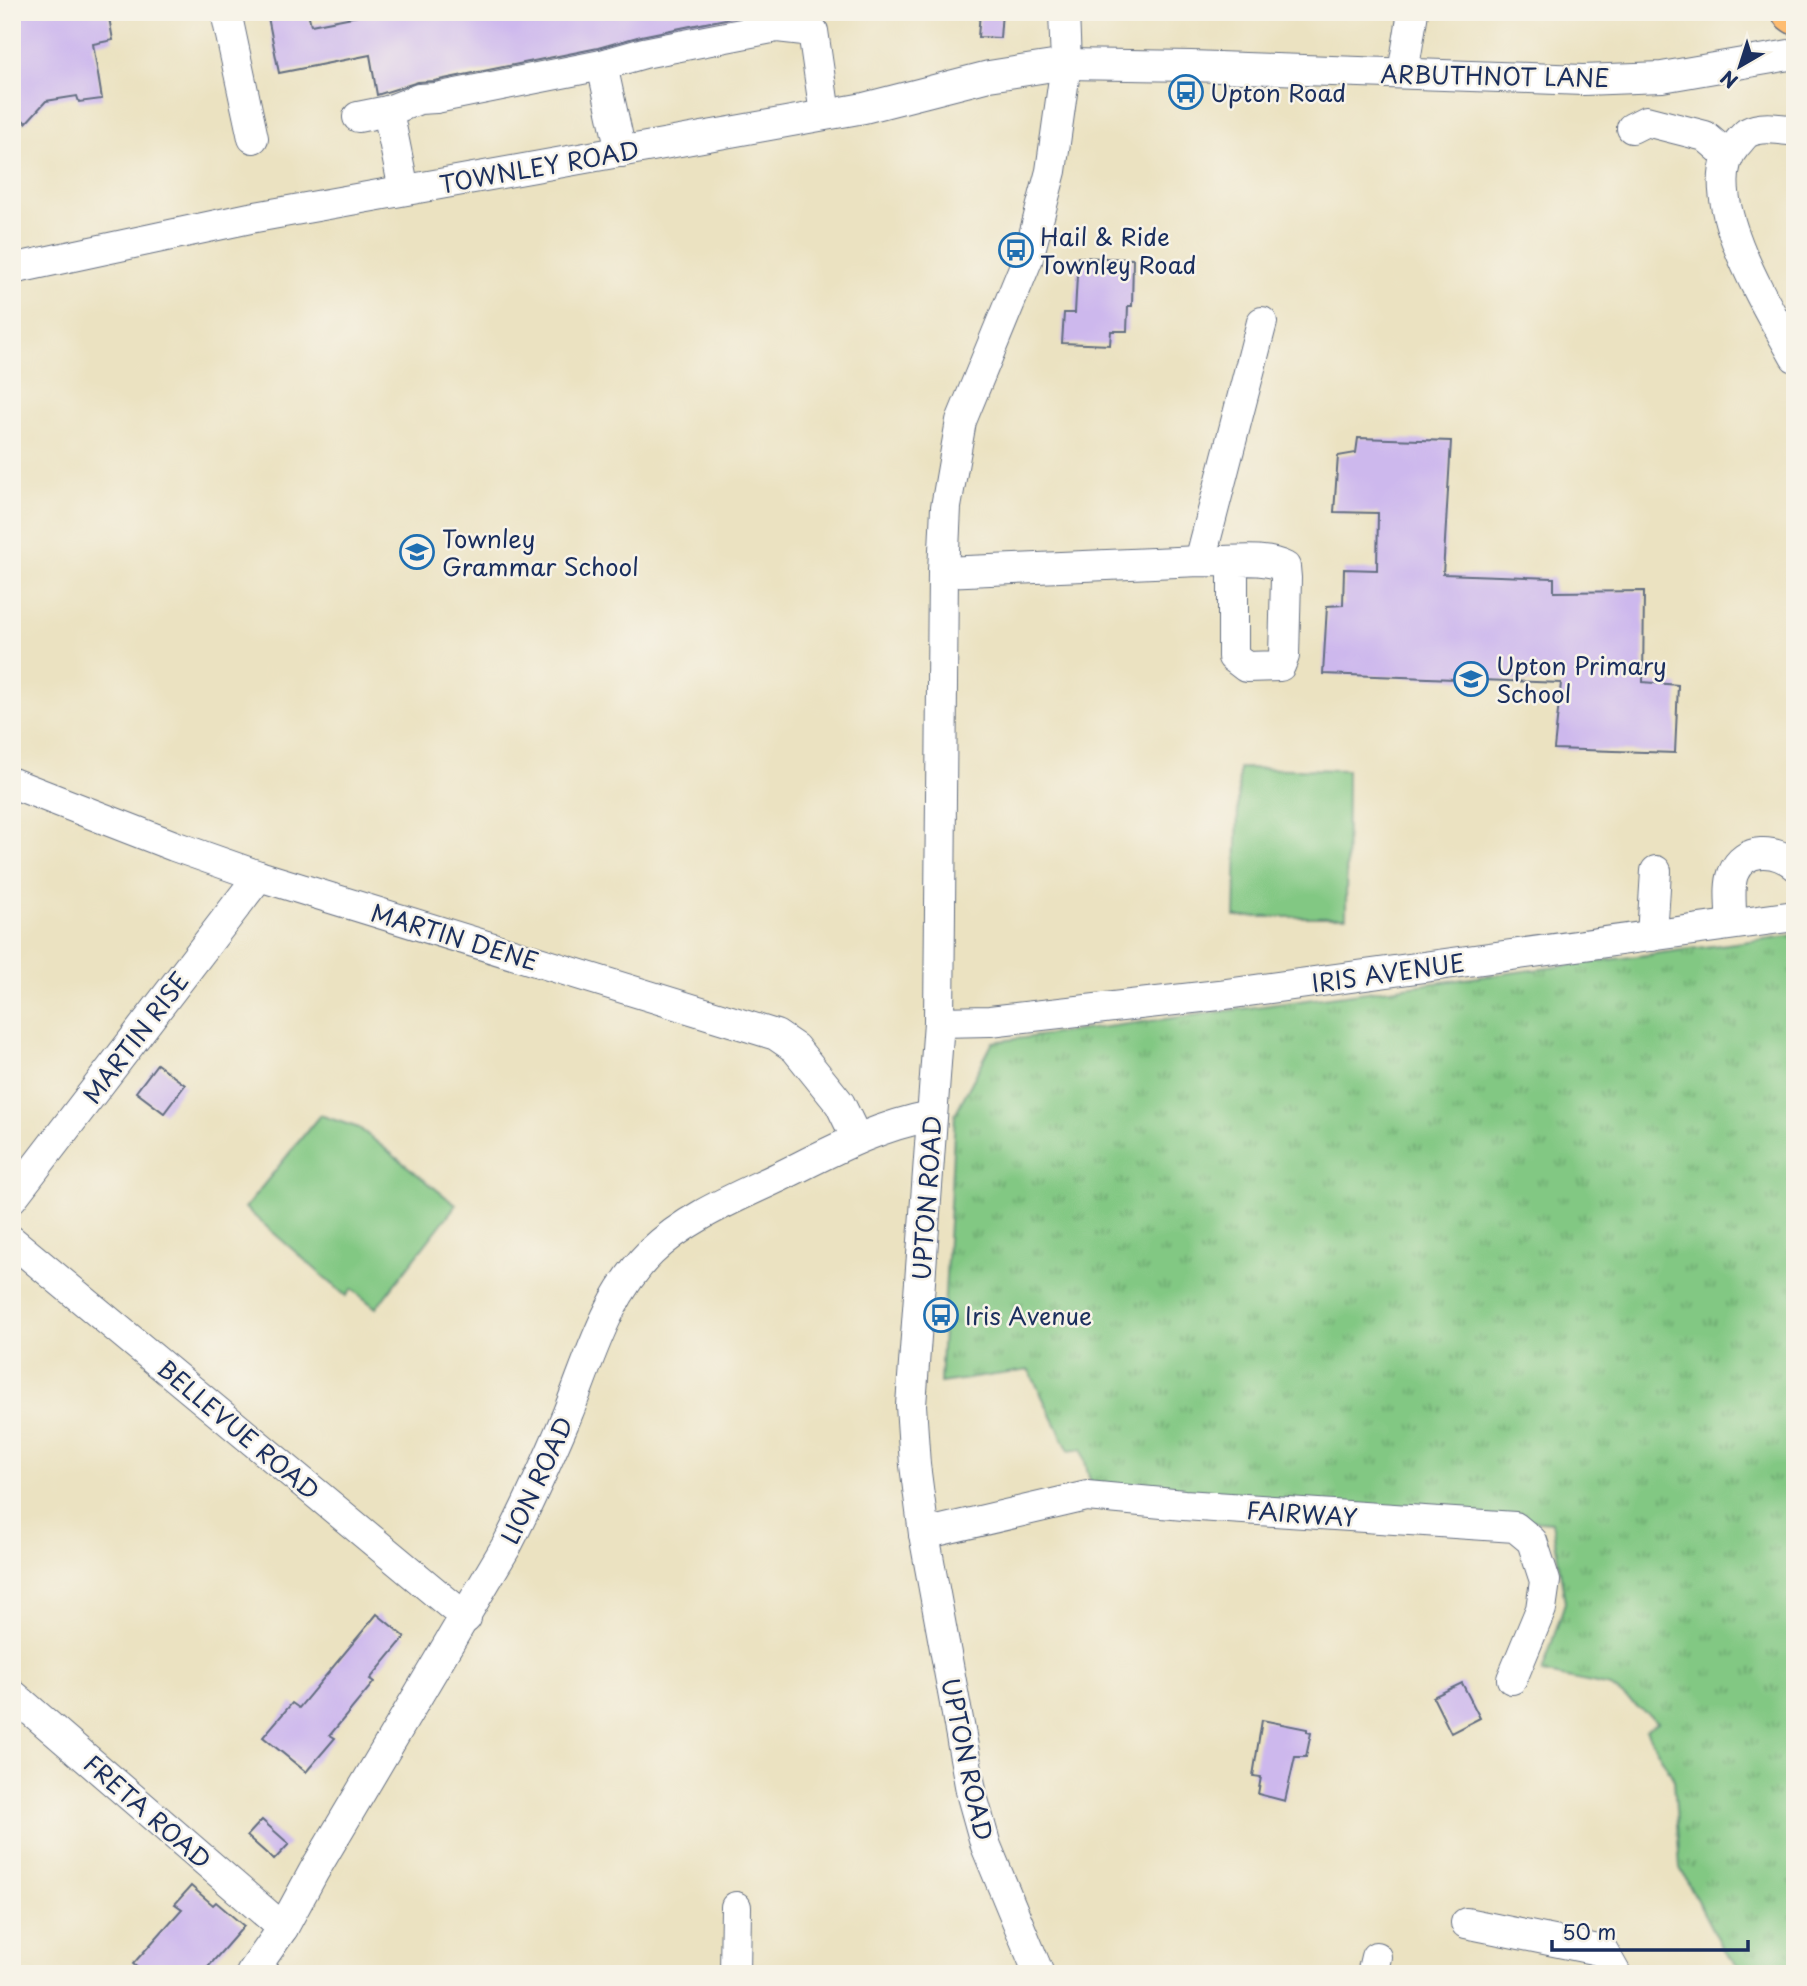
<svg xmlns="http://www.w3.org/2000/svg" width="1807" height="1986" font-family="'Playpen Sans',sans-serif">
	<defs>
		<pattern id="grass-tufts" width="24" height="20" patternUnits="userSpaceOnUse" patternTransform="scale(1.75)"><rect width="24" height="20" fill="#82c883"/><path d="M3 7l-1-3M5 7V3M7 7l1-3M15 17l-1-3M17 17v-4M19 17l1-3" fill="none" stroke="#6aa36e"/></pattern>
	</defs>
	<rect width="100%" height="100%" fill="#f7f3e8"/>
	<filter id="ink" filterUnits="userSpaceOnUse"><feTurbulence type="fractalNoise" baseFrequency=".0143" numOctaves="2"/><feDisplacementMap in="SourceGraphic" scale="14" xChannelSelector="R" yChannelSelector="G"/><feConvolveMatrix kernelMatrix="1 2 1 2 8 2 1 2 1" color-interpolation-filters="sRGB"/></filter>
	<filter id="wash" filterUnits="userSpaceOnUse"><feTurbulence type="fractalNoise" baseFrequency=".00686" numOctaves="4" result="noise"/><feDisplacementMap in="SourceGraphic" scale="28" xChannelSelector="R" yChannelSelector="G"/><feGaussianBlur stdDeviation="1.57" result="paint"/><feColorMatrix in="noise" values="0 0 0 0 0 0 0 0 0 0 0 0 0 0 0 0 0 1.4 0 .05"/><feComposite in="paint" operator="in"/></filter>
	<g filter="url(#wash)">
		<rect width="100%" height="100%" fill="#ebe2c1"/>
		<path fill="url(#grass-tufts)" stroke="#4e7c70" stroke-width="2" d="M 1795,935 L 1795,1974 L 1748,1974 L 1723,1950 L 1680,1868 L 1674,1780 L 1646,1730 L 1658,1722 L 1611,1687 L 1542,1673 L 1565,1602 L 1552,1522 L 1091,1486 L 1082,1449 L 1069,1451 L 1029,1370 L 940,1383 L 955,1114 L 993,1042 Z"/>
		<g fill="#82c883" stroke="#4e7c70" stroke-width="2">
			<path d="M 1239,768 L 1347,770 L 1346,917 L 1235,917 Z"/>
			<path d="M 320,1115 L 359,1128 L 456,1205 L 376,1308 L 352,1289 L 346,1296 L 245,1208 Z"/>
		</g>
		<g id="blocks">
			<g fill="#cdb8ed">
				<path d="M 12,12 L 108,12 L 113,40 L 93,44 L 102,99 L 79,102 L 77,96 L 46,101 L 26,123 L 12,109 Z"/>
				<path d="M 267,12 L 308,12 L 311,25 L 378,12 L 760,12 L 641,36 L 598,48 L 434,81 L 418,82 L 377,95 L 370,55 L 279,73 Z"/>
				<path d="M 980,12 L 1002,12 L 1000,38 L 978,37 Z"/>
				<path d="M 1078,257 L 1133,259 L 1132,306 L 1128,306 L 1127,331 L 1111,331 L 1110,345 L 1062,343 L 1064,313 L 1075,313 Z"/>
				<path d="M 1358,438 L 1451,441 L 1443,574 L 1554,578 L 1554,592 L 1644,591 L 1643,682 L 1678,685 L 1675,753 L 1554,749 L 1561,683 L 1323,674 L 1327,606 L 1343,605 L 1344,569 L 1377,570 L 1378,513 L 1334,512 L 1338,456 L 1356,453 Z"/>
				<path d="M 157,1064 L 185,1085 L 164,1113 L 136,1092 Z"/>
				<path d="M 377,1614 L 405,1637 L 370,1679 L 374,1682 L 330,1735 L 335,1738 L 306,1772 L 263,1737 L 292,1703 L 299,1708 Z"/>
				<path d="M 1462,1683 L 1480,1718 L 1451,1733 L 1433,1697 Z"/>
				<path d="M 1262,1720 L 1307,1729 L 1307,1732 L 1311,1733 L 1306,1757 L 1295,1757 L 1285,1801 L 1258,1794 L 1261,1777 L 1253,1776 Z"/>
				<path d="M 262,1820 L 289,1844 L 274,1860 L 247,1836 Z"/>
				<path d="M 191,1886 L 213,1905 L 216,1902 L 244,1926 L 202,1974 L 145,1974 L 133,1964 L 182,1909 L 175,1904 Z"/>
			</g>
		</g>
	</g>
	<g filter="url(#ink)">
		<use href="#blocks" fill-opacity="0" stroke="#646e81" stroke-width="2"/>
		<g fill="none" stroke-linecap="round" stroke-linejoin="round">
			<g stroke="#646e81" stroke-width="32">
				<g id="minor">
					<path d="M 226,12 L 253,138"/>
					<path d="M 602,65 L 644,53 L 777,27 L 813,31 L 825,114"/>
					<path d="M 1403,73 L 1413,12"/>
					<path d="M 388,111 L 404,190"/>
					<path d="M 358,117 L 388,111 L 419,99 L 436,98 L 602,65 L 621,152"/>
					<path d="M 1632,128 L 1646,121 L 1705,136 L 1727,155"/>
					<path d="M 1795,131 C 1780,129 1761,125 1747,133 C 1743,136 1739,142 1736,145 C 1694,191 1770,311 1795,357"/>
					<path d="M 12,269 L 250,218 L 864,108 L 989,76 L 1066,64 L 1191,66 L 1583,80 L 1662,77 L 1795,54"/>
					<path d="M 1200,561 L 1262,322"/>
					<path d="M 943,572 L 1200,561 C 1227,563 1261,555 1285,567 L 1286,578 L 1284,656 L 1280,666 L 1246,667 L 1233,657 L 1233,561"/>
					<path d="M 12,783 L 174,846 L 259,876 L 776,1035 L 795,1048 L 840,1104 L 857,1139"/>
					<path d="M 1731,924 C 1732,909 1728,888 1733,874 C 1744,846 1776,849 1795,865"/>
					<path d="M 1652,936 L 1656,871"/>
					<path d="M 939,1022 L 990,1021 L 1219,995 L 1795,916"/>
					<path d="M 12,1198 L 259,876"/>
					<path d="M 12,1241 L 466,1618"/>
					<path d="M 924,1534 L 1087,1496 L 1184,1505 L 1515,1527 L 1532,1541 L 1545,1581 L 1541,1609 L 1512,1679"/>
					<path d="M 12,1694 L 283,1928"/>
					<path d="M 1466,1923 L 1603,1951 L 1616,1974"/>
					<path d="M 251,1974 L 283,1928 L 314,1871 L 507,1545 C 529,1503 548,1460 567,1415 C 590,1359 606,1296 651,1252 C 687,1217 735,1198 779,1177 C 830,1152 874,1127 931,1116"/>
					<path d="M 735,1974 L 736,1907"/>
					<path d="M 1039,1974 L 986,1846 L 972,1796 L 924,1534 L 915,1465 L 911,1405 L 939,1022 L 943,572 L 946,507 L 961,421 L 1028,258 L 1051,171 L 1066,64 L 1064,12"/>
					<path d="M 1372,1974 L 1376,1957"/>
				</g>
			</g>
			<g stroke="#646e81" stroke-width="41">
				<path id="highway" d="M 1791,12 L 1795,15"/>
			</g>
			<use href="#minor" stroke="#fff" stroke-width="30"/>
			<use href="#highway" stroke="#febc70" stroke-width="38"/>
		</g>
	</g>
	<defs>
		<g id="bus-ring" transform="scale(1.75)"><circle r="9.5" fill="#f7f3e8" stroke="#1f6fb2" stroke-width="1.5"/><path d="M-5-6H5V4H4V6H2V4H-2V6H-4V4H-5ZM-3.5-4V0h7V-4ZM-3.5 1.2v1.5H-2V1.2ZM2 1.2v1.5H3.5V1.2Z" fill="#1f6fb2"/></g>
		<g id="school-ring" transform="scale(1.75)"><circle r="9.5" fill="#f7f3e8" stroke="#1f6fb2" stroke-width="1.5"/><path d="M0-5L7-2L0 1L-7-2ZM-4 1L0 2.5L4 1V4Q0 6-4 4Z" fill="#1f6fb2"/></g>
	</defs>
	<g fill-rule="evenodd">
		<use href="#bus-ring" x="1186" y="92"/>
		<use href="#bus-ring" x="1016" y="250"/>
		<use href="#school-ring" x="417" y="552"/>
		<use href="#school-ring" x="1471" y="679"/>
		<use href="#bus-ring" x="941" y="1315"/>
	</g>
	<g text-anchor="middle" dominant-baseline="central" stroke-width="5" stroke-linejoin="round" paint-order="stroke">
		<g font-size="24" fill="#1b2f5e" stroke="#f7f3e8">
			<text transform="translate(1495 75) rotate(1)">ARBUTHNOT LANE</text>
			<text transform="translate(539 166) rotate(-10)">TOWNLEY ROAD</text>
			<text transform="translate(455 936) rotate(17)">MARTIN DENE</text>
			<text transform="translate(1388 972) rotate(-8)">IRIS AVENUE</text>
			<text transform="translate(135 1037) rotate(-53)">MARTIN RISE</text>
			<text transform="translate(926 1198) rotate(-86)">UPTON ROAD</text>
			<text transform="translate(239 1429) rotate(40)">BELLEVUE ROAD</text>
			<text transform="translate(536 1480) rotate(-65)">LION ROAD</text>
			<text transform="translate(1302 1513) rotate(4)">FAIRWAY</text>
			<text transform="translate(968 1759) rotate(78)">UPTON ROAD</text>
			<text transform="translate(148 1811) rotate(41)">FRETA ROAD</text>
		</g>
		<g font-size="24" fill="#1b2f5e" stroke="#f7f3e8" text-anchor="start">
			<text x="1210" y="92">Upton Road</text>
			<text x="1040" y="236">Hail &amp; Ride<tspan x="1040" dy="28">Townley Road</tspan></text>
			<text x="442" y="538">Townley<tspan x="442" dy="28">Grammar School</tspan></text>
			<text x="1496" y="665">Upton Primary<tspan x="1496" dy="28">School</tspan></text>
			<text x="965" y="1315">Iris Avenue</text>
		</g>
	</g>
	<rect width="1807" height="1986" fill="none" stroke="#f7f3e8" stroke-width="42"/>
	<g transform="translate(1740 66) rotate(219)" stroke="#f7f3e8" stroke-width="5" paint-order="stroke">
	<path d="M0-5L12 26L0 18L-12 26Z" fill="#1b2f5e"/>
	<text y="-10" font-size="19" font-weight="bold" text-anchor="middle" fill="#1b2f5e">N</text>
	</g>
	<path d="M1552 1940v10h196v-10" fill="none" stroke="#1b2f5e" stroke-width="3.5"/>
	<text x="1562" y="1940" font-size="21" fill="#1b2f5e" stroke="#f7f3e8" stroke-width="5" paint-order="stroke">50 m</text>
</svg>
